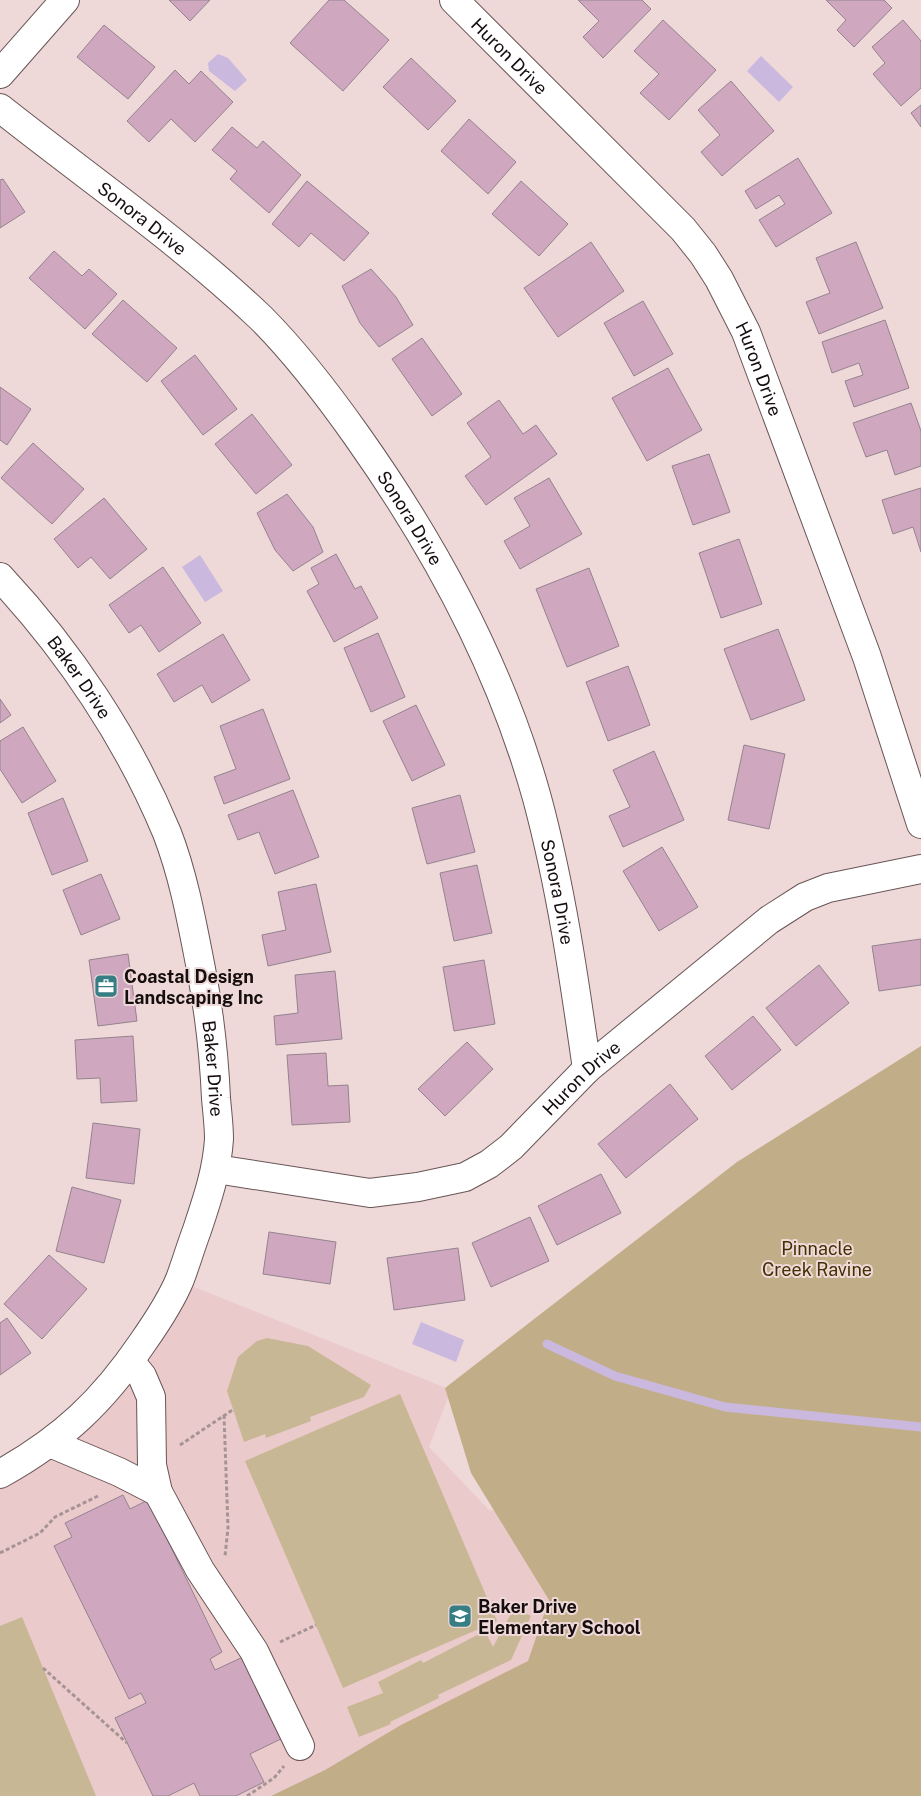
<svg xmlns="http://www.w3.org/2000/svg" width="921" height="1796" font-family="'Public Sans',sans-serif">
	<rect width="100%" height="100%" fill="#efd8d8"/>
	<path fill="#ebcacc" d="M 179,1281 L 451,1390 L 429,1447 L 490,1511 L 921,1326 L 739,1796 L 0,1796 L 0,1474 L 55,1440 Z"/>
	<g fill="#c8b794">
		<path d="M 267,1338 L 308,1346 L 371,1385 L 364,1397 L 310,1417 L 311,1421 L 266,1438 L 265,1434 L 244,1442 L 227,1391 L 238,1357 L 257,1341 Z"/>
		<path d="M 400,1394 L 497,1621 L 343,1688 L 245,1461 Z"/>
		<path d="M 514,1608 L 531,1616 L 511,1660 L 438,1695 L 439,1698 L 390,1722 L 391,1724 L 359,1737 L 347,1707 L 383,1693 L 378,1682 L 421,1660 L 423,1663 L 485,1631 L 493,1647 Z"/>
		<path d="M 22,1617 L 96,1796 L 0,1796 L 0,1626 Z"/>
	</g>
	<path fill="#c1ae88" d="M 921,1046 L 921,1796 L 271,1796 L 325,1770 L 401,1725 L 528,1661 L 549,1600 L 471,1473 L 445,1388 L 737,1162 Z"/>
	<g fill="#cab8de">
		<path d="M 218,54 L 228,58 L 247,80 L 235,91 L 209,71 L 208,63 Z"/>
		<path d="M 761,56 L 793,87 L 779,102 L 747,71 Z"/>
		<path d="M 200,555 L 223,591 L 205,602 L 182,567 Z"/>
		<path d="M 421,1322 L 464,1340 L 456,1362 L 412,1344 Z"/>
	</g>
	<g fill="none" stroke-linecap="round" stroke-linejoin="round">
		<path stroke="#cab8de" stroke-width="9" d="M 547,1344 L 615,1376 L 725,1407 L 921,1427"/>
	</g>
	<g fill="#cfa8c0" stroke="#94838e">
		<path d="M 169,0 L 210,0 L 190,21 Z"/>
		<path d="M 329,0 L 344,0 L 389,40 L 343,91 L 290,43 Z"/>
		<path d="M 578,0 L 642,0 L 651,9 L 603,58 L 583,37 L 599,21 Z"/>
		<path d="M 826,0 L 884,0 L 892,8 L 854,47 L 837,30 L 846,20 Z"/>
		<path d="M 663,20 L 716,70 L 669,120 L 640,93 L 659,74 L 634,51 Z"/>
		<path d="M 903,20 L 921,41 L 921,88 L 901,106 L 873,74 L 885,63 L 872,47 Z"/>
		<path d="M 104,25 L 155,67 L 128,99 L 77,57 Z"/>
		<path d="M 411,58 L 456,101 L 428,130 L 383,87 Z"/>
		<path d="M 175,70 L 189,84 L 201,71 L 233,102 L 195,142 L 171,119 L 149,142 L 127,121 Z"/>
		<path d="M 731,81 L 774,131 L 722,176 L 701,152 L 720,135 L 698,110 Z"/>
		<path d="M 921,105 L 921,127 L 911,113 Z"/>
		<path d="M 469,119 L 516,162 L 488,194 L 441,151 Z"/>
		<path d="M 232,127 L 257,148 L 263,141 L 301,175 L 269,213 L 230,179 L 237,171 L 212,150 Z"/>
		<path d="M 798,158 L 832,213 L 776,247 L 759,220 L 785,204 L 779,195 L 756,209 L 745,191 Z"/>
		<path d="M 3,179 L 25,212 L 0,228 L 0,180 Z"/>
		<path d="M 307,181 L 369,233 L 344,261 L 311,233 L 299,247 L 272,224 Z"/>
		<path d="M 521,181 L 568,224 L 539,256 L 492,214 Z"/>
		<path d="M 591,242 L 624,291 L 558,337 L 524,288 Z"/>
		<path d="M 856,242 L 883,308 L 819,334 L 806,302 L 830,293 L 816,258 Z"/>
		<path d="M 54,251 L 82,276 L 89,269 L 117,294 L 85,329 L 29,278 Z"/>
		<path d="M 371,269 L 396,297 L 413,325 L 379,347 L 360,323 L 342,286 Z"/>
		<path d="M 123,300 L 177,348 L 147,382 L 92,334 Z"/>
		<path d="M 643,301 L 673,354 L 634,376 L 604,323 Z"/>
		<path d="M 885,320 L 909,388 L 854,407 L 845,381 L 863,375 L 859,363 L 832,373 L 822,342 Z"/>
		<path d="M 422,338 L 462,394 L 432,416 L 392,359 Z"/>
		<path d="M 195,355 L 237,409 L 203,435 L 161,381 Z"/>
		<path d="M 668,368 L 702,430 L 647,461 L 612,398 Z"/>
		<path d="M 0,387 L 31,409 L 7,445 L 0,440 Z"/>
		<path d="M 499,400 L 523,434 L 536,425 L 557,454 L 486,505 L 465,476 L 491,457 L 467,423 Z"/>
		<path d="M 911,403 L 921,431 L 921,466 L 895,475 L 887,450 L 866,457 L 853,423 Z"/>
		<path d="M 252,414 L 292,465 L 256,494 L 215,444 Z"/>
		<path d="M 33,443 L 84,489 L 52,524 L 1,478 Z"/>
		<path d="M 709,454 L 730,512 L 693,525 L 672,466 Z"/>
		<path d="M 549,478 L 582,534 L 520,569 L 504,541 L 530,526 L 514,498 Z"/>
		<path d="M 921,488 L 921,552 L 913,527 L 893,534 L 882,500 Z"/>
		<path d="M 287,494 L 313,527 L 323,552 L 293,571 L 275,550 L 257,513 Z"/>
		<path d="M 104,498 L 147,549 L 110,579 L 91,557 L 78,568 L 54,539 Z"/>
		<path d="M 739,539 L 762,604 L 721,618 L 699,553 Z"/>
		<path d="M 336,554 L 355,589 L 361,586 L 378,618 L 334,642 L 307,591 L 319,584 L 311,568 Z"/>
		<path d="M 163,567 L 201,623 L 159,652 L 141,625 L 129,633 L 109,605 Z"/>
		<path d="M 589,568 L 619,646 L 567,667 L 536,589 Z"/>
		<path d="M 778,629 L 805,700 L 751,720 L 724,649 Z"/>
		<path d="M 378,633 L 405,697 L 371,712 L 344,648 Z"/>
		<path d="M 223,634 L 250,680 L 212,703 L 202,685 L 174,702 L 157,674 Z"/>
		<path d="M 628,666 L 650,725 L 608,741 L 586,682 Z"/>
		<path d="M 0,699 L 11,715 L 0,723 Z"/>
		<path d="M 416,705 L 445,765 L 412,781 L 383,721 Z"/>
		<path d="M 263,709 L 290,779 L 224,804 L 214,777 L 236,769 L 220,726 Z"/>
		<path d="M 23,727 L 56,781 L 22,803 L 0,769 L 0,741 Z"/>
		<path d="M 744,745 L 785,754 L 769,829 L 728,820 Z"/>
		<path d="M 654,751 L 684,820 L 623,847 L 609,816 L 630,807 L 613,770 Z"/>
		<path d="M 293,790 L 319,857 L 275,874 L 259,832 L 238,840 L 228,815 Z"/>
		<path d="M 460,795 L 475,852 L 427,864 L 412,808 Z"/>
		<path d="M 63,798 L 88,861 L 52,875 L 28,813 Z"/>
		<path d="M 662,847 L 698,907 L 659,931 L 623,871 Z"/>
		<path d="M 477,865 L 492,933 L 454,941 L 440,873 Z"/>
		<path d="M 101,874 L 120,919 L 81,935 L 63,890 Z"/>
		<path d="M 316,884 L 331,952 L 268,966 L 262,935 L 286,930 L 278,892 Z"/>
		<path d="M 921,939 L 921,985 L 879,991 L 872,946 Z"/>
		<path d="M 128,954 L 137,1021 L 98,1026 L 89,960 Z"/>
		<path d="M 484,960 L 495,1024 L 454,1031 L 443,967 Z"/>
		<path d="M 819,965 L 849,1003 L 796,1046 L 766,1008 Z"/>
		<path d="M 335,971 L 342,1039 L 276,1045 L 274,1016 L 298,1013 L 295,975 Z"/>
		<path d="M 753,1016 L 781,1050 L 732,1090 L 705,1056 Z"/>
		<path d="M 133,1036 L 137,1101 L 101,1103 L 100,1078 L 77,1079 L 75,1040 Z"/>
		<path d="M 467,1042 L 493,1069 L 445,1116 L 418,1089 Z"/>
		<path d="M 326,1053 L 328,1086 L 348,1085 L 350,1122 L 292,1125 L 287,1055 Z"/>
		<path d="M 670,1084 L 698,1119 L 626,1178 L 598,1144 Z"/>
		<path d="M 93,1123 L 140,1129 L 134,1184 L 86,1178 Z"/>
		<path d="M 601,1174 L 621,1213 L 557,1245 L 538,1206 Z"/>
		<path d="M 72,1187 L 121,1200 L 104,1263 L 56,1251 Z"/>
		<path d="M 530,1217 L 549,1261 L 491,1287 L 472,1243 Z"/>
		<path d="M 269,1232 L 336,1242 L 330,1284 L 263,1274 Z"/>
		<path d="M 458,1248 L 465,1300 L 394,1310 L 387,1258 Z"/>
		<path d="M 49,1255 L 87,1289 L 42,1339 L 4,1304 Z"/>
		<path d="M 7,1318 L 31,1353 L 0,1375 L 0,1323 Z"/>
		<path d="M 123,1495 L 130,1509 L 148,1500 L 222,1652 L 210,1659 L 215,1670 L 245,1656 L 285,1737 L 250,1754 L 264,1782 L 236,1796 L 200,1796 L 194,1783 L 168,1796 L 153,1796 L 115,1718 L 146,1703 L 141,1693 L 129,1699 L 54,1546 L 72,1537 L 65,1523 Z"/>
	</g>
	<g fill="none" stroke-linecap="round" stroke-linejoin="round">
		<g stroke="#695556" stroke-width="30">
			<g id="minor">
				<path id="s1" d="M 454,0 L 683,229 L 703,254 L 719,279 L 746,332 L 867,657 L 921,824"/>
				<path d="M 0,74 L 65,0"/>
				<path id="s2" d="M 0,108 C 87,177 180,241 261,318 C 297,354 328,395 357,436 C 435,546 501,668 537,798 C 561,887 574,978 587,1069"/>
				<path id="s3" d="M 0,577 C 69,651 128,739 167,833 C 184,877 192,923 201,969 C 209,1011 214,1054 216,1098 C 217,1111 219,1125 219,1139 C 217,1171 207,1200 197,1230 C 191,1246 186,1263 180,1279 C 171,1301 157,1322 143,1342 C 103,1401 63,1439 0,1474"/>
				<path id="s4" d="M 216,1169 L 370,1193 L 418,1187 L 465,1177 L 489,1164 L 511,1147 L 587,1069 L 769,920 L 805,897 L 828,888 L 921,869"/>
				<path d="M 130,1361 L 142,1376 L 151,1397 L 152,1465 L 158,1492 L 200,1570 L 254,1651 L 300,1746"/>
				<path d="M 50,1443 L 119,1472 L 158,1492"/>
			</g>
		</g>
		<g stroke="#a69495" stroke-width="3" stroke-dasharray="4 2.5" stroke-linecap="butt">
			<path d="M 224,1415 L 228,1528 L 225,1556"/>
			<path d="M 180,1445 L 234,1409"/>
			<path d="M 0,1553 L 40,1533 L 55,1517 L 100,1495"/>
			<path d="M 280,1642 L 316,1625"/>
			<path d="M 43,1668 L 127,1743"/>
			<path d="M 247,1796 L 274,1778 L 284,1766"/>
		</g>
		<use href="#minor" stroke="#fff" stroke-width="28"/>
	</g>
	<defs>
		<g id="office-square" transform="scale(1.25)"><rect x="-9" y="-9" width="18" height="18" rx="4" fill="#367e84" stroke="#efd8d8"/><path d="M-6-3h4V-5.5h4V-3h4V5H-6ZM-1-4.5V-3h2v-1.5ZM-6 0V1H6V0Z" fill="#fff"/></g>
		<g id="school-square" transform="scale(1.25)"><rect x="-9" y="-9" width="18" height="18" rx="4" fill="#367e84" stroke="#efd8d8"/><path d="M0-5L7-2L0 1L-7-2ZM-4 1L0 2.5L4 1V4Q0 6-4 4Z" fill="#fff"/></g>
	</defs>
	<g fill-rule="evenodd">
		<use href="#office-square" x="106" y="986"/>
		<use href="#school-square" x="460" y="1616"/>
	</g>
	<g text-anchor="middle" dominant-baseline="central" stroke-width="4" stroke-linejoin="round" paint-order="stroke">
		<g font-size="18" fill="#150d0e" stroke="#efd8d8">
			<text stroke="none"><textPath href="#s1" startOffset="79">Huron Drive</textPath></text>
			<text stroke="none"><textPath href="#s2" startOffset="180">Sonora Drive</textPath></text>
			<text stroke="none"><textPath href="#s1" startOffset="484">Huron Drive</textPath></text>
			<text stroke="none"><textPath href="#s2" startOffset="585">Sonora Drive</textPath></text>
			<text stroke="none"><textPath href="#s3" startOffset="128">Baker Drive</textPath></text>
			<text stroke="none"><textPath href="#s2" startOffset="990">Sonora Drive</textPath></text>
			<text stroke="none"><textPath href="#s3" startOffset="548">Baker Drive</textPath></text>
			<text stroke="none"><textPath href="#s4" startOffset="406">Huron Drive</textPath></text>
		</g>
		<g font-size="18" font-weight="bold" fill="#150d0e" stroke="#efd8d8" text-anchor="start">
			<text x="124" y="976">Coastal Design<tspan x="124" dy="21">Landscaping Inc</tspan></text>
			<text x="478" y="1606">Baker Drive<tspan x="478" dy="21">Elementary School</tspan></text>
		</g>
		<g font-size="18" fill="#433000" stroke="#efd8d8">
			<text x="817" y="1248">Pinnacle<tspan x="817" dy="21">Creek Ravine</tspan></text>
		</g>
	</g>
</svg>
